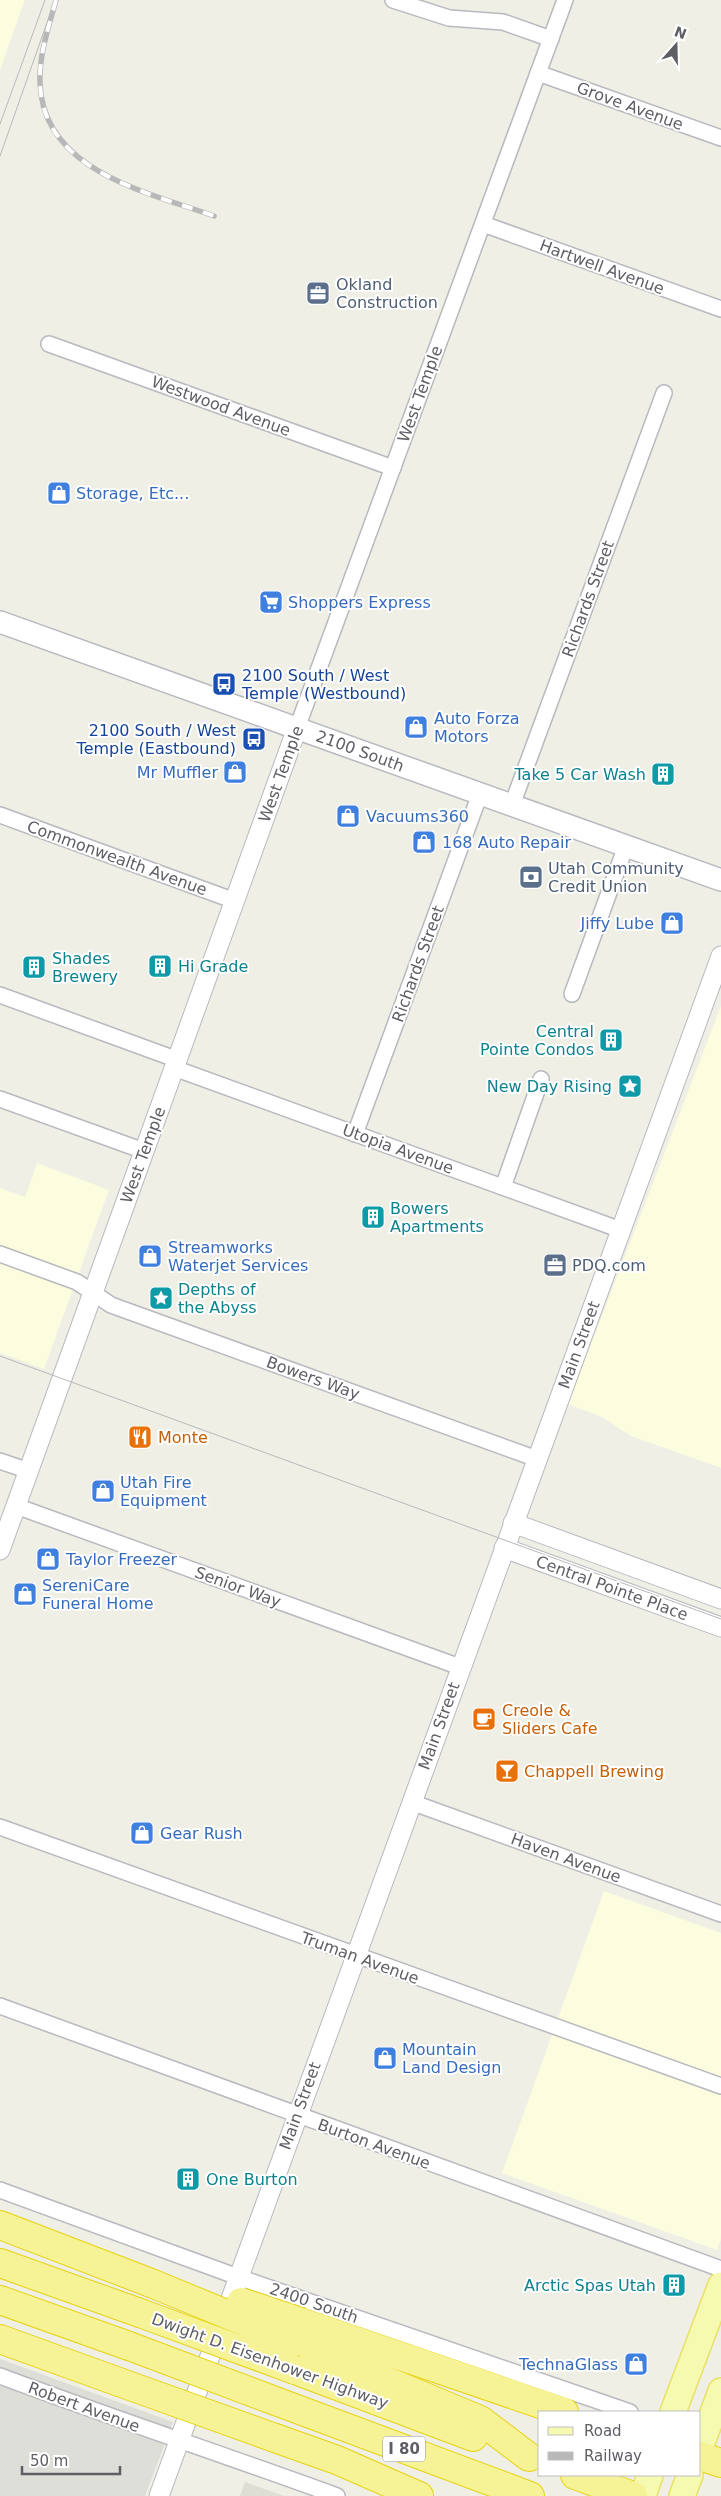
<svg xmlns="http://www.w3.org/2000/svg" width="721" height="2496" font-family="'DejaVu Sans',sans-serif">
	<rect width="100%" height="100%" fill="#efefe6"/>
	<g fill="#fcfcde">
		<path d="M 0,0 L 25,0 L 0,70 Z"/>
		<path d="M 721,1006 L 721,1468 L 631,1436 L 602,1417 L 568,1404 Z"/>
		<path d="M 37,1163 L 109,1190 L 44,1369 L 0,1353 L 0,1188 L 25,1197 Z"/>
		<path d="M 604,1891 L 721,1933 L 721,2239 L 717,2250 L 502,2173 Z"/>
	</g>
	<path fill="#deded8" d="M 0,2359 L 173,2422 L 145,2496 L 0,2496 Z"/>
	<path fill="#dfded4" d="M 245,2482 L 284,2496 L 240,2496 Z"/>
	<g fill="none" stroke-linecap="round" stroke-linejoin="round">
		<g stroke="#b8b9bf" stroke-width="18">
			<g id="minor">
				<path d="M 393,0 L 449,18 L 503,22 L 551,39"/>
				<path d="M 538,73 L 721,138"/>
				<path d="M 483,224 L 721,309"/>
				<path d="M 49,344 L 393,468"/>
				<path d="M 297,728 L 565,0"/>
				<path d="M 512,805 L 664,393"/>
				<path d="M 0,815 L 235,901"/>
				<path d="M 572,994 L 626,846"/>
				<path d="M 0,995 L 178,1060"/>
				<path d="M 174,1068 L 621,1230"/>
				<path d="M 0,1099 L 144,1151"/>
				<path d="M 355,1134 L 480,794"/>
				<path d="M 503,1187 L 541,1079"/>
				<path d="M 0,1254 L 77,1282 L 111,1305 L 537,1459"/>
				<path d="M 0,1461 L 29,1471"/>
				<path d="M 16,1506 L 460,1667"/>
				<path d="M 411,1802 L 721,1914"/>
				<path d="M 0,1827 L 721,2086"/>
				<path d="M 0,2006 L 721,2269"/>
				<path d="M 0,2190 L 238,2277 L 630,2412"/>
				<path d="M 0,2376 C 112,2418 225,2455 337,2496"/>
			</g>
		</g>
		<g stroke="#b8b9bf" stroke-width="21">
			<g id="tertiary">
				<path d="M 513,1523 L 721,1599"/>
				<path d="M 504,1548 L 721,1627"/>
				<path d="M 0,1550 L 297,728"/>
				<path d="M 159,2496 L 721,956"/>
			</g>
		</g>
		<g stroke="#b7b9bf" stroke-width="24">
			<path id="secondary" d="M 0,622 L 721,880"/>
		</g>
		<g stroke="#e9e166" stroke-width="28">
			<g id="primary">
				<path d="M 673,2412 L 721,2285"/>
				<path d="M 700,2448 L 721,2391"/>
				<path d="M 643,2496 L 650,2475"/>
				<path d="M 682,2496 L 690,2475"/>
			</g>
		</g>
		<g stroke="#e6d30f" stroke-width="30">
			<g id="motorway">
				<path d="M 0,2225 L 151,2283"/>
				<path d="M 0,2263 L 140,2313"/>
				<path d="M 0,2300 L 129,2346"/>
				<path d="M 301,2322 L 564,2412"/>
				<path d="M 0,2339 L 119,2382"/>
				<path d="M 294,2342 L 480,2420 L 529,2457"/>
				<path d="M 295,2370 L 473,2437"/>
				<path d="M 278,2402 L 530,2496"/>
				<path d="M 275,2438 L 337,2460 L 419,2496"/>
				<path d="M 700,2456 L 721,2463"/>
				<path d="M 575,2475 L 633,2496"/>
			</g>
		</g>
		<use href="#minor" stroke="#fff" stroke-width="15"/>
		<use href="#tertiary" stroke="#fff" stroke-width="19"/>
		<use href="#secondary" stroke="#fff" stroke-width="21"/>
		<use href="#primary" stroke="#f5fab0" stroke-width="25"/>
		<use href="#motorway" stroke="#f6f396" stroke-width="28"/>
		<g stroke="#b8b8b9" stroke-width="1">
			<path d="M 0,124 L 45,0"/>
			<path d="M 0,156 L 55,0"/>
			<path d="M 0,1356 L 721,1619"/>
		</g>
		<g stroke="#b8b8b9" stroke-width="5.5">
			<path id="rail" d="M 56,0 C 49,26 39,54 40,82 C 42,171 147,192 214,216"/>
		</g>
		<use href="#rail" stroke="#fff" stroke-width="4" stroke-dasharray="11" stroke-linecap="butt"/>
		<g stroke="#e6d30f" stroke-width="30" stroke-linecap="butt">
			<g id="motorway-bridge">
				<path d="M 151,2283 L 294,2342"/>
				<path d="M 241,2302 L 301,2322"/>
				<path d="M 140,2313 L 295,2370"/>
				<path d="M 129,2346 L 278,2402"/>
				<path d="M 119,2382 L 275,2438"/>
			</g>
		</g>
		<use href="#motorway-bridge" stroke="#f6f396" stroke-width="28"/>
	</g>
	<defs>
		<g id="office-square" transform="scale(1.25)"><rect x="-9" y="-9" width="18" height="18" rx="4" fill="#5c6f8a" stroke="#fff"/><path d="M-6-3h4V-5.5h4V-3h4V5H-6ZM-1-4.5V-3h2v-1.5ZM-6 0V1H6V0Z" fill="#fff"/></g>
		<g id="shop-square" transform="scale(1.25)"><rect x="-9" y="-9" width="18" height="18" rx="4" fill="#3f7fe0" stroke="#fff"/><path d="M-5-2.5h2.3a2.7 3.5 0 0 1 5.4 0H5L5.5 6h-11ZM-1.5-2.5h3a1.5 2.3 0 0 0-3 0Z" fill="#fff"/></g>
		<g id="supermarket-square" transform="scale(1.25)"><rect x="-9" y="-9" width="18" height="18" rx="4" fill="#3f7fe0" stroke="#fff"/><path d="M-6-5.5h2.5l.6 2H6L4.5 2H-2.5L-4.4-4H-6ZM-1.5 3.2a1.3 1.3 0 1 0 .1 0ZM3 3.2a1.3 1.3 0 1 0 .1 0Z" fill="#fff"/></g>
		<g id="bus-square" transform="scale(1.25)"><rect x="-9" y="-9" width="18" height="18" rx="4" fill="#1a4fb4" stroke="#fff"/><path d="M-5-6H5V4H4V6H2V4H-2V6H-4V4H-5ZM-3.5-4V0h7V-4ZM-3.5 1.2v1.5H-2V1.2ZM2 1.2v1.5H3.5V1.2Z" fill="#fff"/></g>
		<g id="building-square" transform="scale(1.25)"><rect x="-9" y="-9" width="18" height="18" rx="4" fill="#0f9aa8" stroke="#fff"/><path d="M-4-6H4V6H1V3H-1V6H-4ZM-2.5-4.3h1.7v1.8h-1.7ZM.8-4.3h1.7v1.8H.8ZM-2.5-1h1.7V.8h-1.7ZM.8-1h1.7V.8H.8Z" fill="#fff"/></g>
		<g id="bank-square" transform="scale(1.25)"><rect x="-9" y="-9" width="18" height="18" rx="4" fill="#5c6f8a" stroke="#fff"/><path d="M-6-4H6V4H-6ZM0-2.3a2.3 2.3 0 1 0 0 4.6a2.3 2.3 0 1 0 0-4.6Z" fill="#fff"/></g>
		<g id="sight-square" transform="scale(1.25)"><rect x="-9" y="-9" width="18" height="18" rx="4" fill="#0f9aa8" stroke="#fff"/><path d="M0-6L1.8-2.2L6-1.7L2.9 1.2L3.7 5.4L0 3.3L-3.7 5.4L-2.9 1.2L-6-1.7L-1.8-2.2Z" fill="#fff"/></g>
		<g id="restaurant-square" transform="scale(1.25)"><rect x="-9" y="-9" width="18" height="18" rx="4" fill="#e8710a" stroke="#fff"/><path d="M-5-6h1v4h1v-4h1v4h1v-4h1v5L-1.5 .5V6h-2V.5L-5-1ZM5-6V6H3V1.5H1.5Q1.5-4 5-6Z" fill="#fff"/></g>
		<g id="cafe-square" transform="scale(1.25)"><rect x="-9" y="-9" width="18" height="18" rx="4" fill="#e8710a" stroke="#fff"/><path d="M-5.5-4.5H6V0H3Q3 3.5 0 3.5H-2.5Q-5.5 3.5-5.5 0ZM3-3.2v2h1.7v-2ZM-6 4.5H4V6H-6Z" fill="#fff"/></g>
		<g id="bar-square" transform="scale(1.25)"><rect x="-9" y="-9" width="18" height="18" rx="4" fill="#e8710a" stroke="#fff"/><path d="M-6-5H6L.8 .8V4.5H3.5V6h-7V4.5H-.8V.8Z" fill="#fff"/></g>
	</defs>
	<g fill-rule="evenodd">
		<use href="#office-square" x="318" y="293"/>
		<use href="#shop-square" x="59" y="493"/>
		<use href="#supermarket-square" x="271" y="602"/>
		<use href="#bus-square" x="224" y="684"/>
		<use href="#shop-square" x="416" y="727"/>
		<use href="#bus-square" x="254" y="739"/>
		<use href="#shop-square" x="235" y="772"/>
		<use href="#building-square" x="663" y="774"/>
		<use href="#shop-square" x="348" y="816"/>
		<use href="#shop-square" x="424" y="842"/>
		<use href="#bank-square" x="531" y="877"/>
		<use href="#shop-square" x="672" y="923"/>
		<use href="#building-square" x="160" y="966"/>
		<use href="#building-square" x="34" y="967"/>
		<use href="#building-square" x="611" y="1040"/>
		<use href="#sight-square" x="630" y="1086"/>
		<use href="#building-square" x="373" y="1217"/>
		<use href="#shop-square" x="150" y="1256"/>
		<use href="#office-square" x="555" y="1265"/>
		<use href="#sight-square" x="161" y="1298"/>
		<use href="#restaurant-square" x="140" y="1437"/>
		<use href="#shop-square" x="103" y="1491"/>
		<use href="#shop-square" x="48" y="1559"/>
		<use href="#shop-square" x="25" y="1594"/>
		<use href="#cafe-square" x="484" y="1719"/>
		<use href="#bar-square" x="507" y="1771"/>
		<use href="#shop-square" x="142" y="1833"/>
		<use href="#shop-square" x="385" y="2058"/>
		<use href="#building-square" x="188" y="2179"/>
		<use href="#building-square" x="674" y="2285"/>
		<use href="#shop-square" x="636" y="2364"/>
	</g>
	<g text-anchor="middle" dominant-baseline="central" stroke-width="4" stroke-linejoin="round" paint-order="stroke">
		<rect fill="#fff" stroke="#8e8f94" stroke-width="1" x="383" y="2436.5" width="42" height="25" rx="4"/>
		<g font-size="15" font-weight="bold" fill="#5e5f66">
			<text x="404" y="2449">I 80</text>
		</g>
		<g font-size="16" fill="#5e5f66" stroke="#fff">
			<text transform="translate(630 106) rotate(20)">Grove Avenue</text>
			<text transform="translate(602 267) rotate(20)">Hartwell Avenue</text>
			<text transform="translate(420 394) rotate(-70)">West Temple</text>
			<text transform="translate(221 406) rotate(20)">Westwood Avenue</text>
			<text transform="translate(588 599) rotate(-70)">Richards Street</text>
			<text transform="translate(360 751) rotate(20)">2100 South</text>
			<text transform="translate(281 774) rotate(-70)">West Temple</text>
			<text transform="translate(117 858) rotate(20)">Commonwealth Avenue</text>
			<text transform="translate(418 964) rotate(-70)">Richards Street</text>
			<text transform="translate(398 1149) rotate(20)">Utopia Avenue</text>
			<text transform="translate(143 1155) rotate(-70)">West Temple</text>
			<text transform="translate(579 1345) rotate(-70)">Main Street</text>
			<text transform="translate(313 1378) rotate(20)">Bowers Way</text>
			<text transform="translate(238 1587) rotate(20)">Senior Way</text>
			<text transform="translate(612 1588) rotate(20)">Central Pointe Place</text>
			<text transform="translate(439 1726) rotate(-70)">Main Street</text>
			<text transform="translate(566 1858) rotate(20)">Haven Avenue</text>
			<text transform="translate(360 1958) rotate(20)">Truman Avenue</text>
			<text transform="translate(300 2106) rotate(-70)">Main Street</text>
			<text transform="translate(374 2144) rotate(20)">Burton Avenue</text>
			<text transform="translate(314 2303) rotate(19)">2400 South</text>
			<text transform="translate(270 2361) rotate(20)">Dwight D. Eisenhower Highway</text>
			<text transform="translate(84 2407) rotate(20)">Robert Avenue</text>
		</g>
		<g font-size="16" fill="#4e5e75" stroke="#fff" text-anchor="start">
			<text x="336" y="284">Okland<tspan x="336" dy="18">Construction</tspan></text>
			<text x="548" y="868">Utah Community<tspan x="548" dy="18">Credit Union</tspan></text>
			<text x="572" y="1265">PDQ.com</text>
		</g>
		<g font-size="16" fill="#366cbe" stroke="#fff" text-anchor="start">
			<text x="76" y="493">Storage, Etc...</text>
			<text x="288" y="602">Shoppers Express</text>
			<text x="434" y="718">Auto Forza<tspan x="434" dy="18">Motors</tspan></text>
			<text x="218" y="772" text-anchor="end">Mr Muffler</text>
			<text x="366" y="816">Vacuums360</text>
			<text x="442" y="842">168 Auto Repair</text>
			<text x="654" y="923" text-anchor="end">Jiffy Lube</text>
			<text x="168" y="1247">Streamworks<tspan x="168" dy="18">Waterjet Services</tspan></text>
			<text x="120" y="1482">Utah Fire<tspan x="120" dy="18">Equipment</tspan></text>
			<text x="66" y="1559">Taylor Freezer</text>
			<text x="42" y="1585">SereniCare<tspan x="42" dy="18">Funeral Home</tspan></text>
			<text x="160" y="1833">Gear Rush</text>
			<text x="402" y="2049">Mountain<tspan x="402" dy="18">Land Design</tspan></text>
			<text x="618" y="2364" text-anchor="end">TechnaGlass</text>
		</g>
		<g font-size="16" fill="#164399" stroke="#fff" text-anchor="start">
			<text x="242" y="675">2100 South / West<tspan x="242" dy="18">Temple (Westbound)</tspan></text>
			<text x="236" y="730" text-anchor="end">2100 South / West<tspan x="236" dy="18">Temple (Eastbound)</tspan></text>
		</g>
		<g font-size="16" fill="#0d838f" stroke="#fff" text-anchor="start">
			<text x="646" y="774" text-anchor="end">Take 5 Car Wash</text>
			<text x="52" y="958">Shades<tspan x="52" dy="18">Brewery</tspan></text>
			<text x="178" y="966">Hi Grade</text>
			<text x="594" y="1031" text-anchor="end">Central<tspan x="594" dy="18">Pointe Condos</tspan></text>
			<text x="612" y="1086" text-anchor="end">New Day Rising</text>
			<text x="390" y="1208">Bowers<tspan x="390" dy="18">Apartments</tspan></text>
			<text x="178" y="1289">Depths of<tspan x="178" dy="18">the Abyss</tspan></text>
			<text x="206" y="2179">One Burton</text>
			<text x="656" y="2285" text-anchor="end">Arctic Spas Utah</text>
		</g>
		<g font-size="16" fill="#c56008" stroke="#fff" text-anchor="start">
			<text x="158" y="1437">Monte</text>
			<text x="502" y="1710">Creole &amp;<tspan x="502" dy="18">Sliders Cafe</tspan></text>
			<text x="524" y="1771">Chappell Brewing</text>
		</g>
	</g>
	<rect x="538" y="2411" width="162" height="65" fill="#ffffff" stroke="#bfbfc2"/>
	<rect x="548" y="2427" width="25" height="8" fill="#f5fab0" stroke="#bfbfc2"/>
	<text x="584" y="2436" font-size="15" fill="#5e5f66">Road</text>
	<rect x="548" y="2452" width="25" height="8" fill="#b8b8b9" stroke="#bfbfc2"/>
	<text x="584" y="2461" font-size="15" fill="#5e5f66">Railway</text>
	<g transform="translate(676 45) rotate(20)" stroke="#ffffff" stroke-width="4" paint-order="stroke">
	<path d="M0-4L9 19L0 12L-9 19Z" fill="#5e5f66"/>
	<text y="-8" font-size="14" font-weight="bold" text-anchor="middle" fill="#5e5f66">N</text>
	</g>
	<path d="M22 2466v8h98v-8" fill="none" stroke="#5e5f66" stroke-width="2.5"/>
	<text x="30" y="2466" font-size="15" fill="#5e5f66" stroke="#ffffff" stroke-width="4" paint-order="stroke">50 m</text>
</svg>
